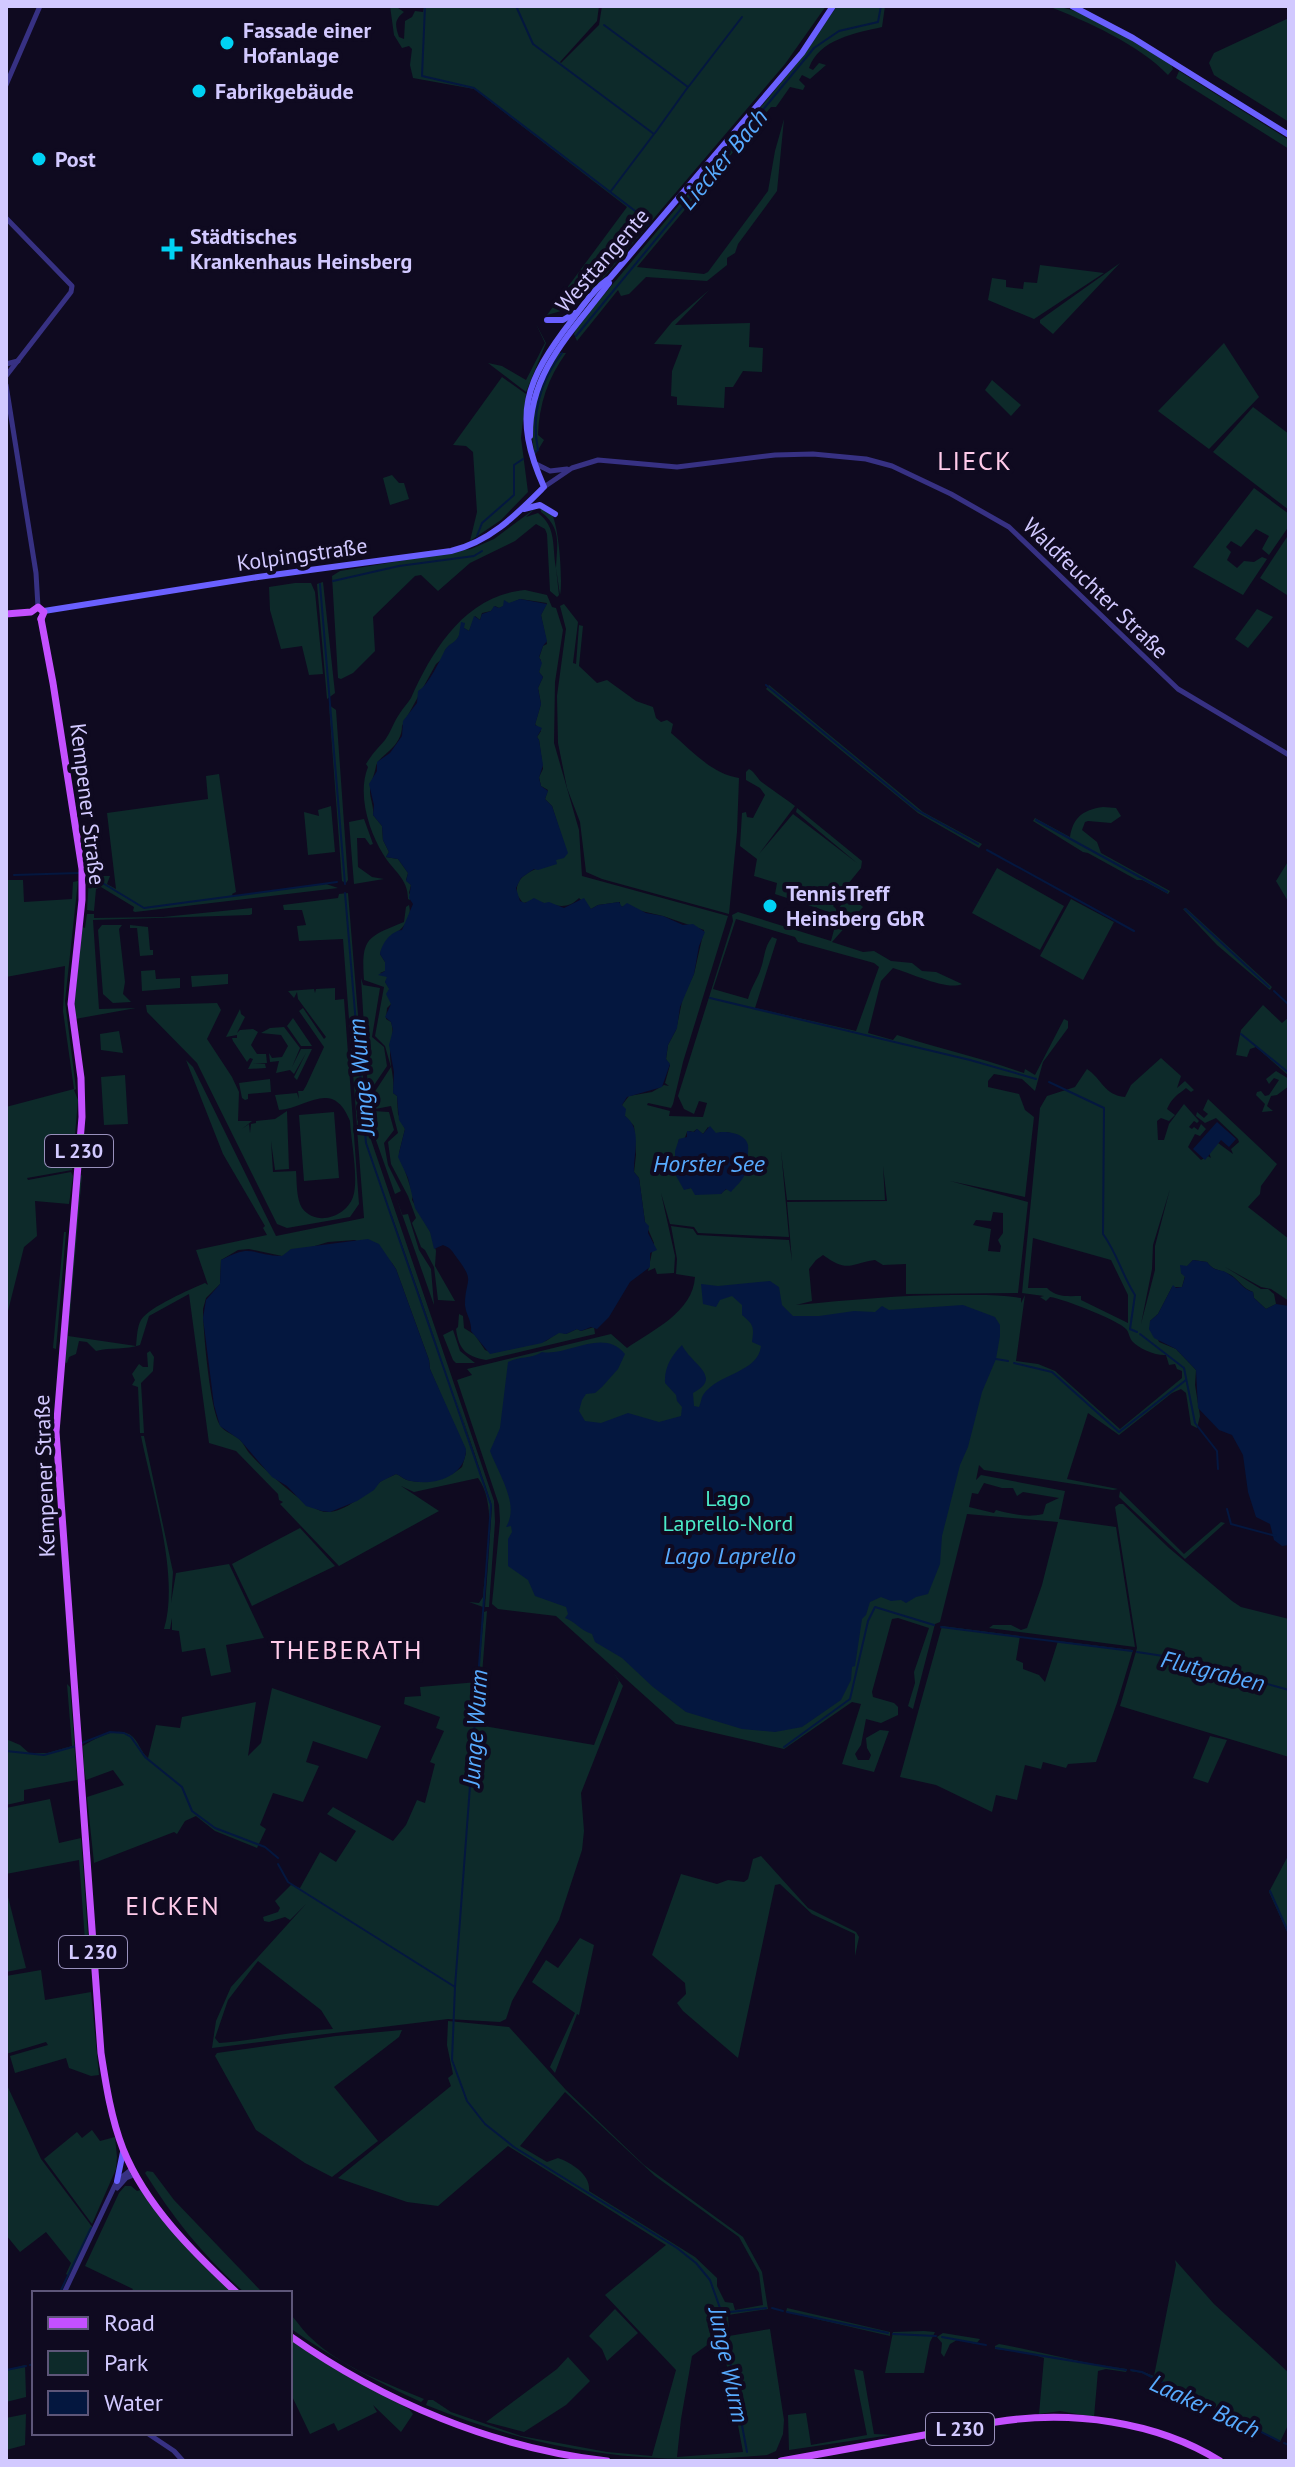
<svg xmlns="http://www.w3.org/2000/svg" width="1295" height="2467" font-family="'PT Sans',sans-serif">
	<rect width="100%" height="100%" fill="#0f0a20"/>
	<g fill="#0d2a2a" fill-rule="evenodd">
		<path d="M 390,6 L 395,6 L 404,12 C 394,20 395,25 399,37 L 404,39 L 405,21 L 412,17 L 415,11 L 423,12 L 424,6 L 599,6 L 597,21 L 560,62 L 561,63 L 599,25 L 602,6 L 826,6 L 785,64 L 604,277 L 575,307 L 547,315 L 627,207 L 474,89 L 413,78 L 410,65 L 412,49 L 409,46 L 402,48 L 394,35 Z"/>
		<path d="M 837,6 L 885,6 L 882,27 C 856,33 819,39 809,68 L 813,70 L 819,63 L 826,65 L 810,79 L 802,75 L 799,80 L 805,86 L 803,90 L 790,87 L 776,107 L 771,107 L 637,267 L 704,274 L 708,272 L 768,191 L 775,151 L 784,119 L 777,191 L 738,244 L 735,253 L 727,258 L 727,265 L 707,281 L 646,277 L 629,294 L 621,296 L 618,290 L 577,341 L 574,334 L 577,327 L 800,60 Z"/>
		<path d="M 1048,6 C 1087,6 1137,45 1171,64 L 1173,69 L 1168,75 C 1140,45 1086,21 1048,6 Z"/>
		<path d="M 1289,18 L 1289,122 L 1214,75 L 1209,63 L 1214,53 Z"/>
		<path d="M 1179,71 L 1289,140 L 1289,149 L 1176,78 Z"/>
		<path d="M 1120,263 L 1053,334 L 1040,323 L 1040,320 Z"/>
		<path d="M 1040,265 L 1104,273 L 1034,319 L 988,300 L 992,278 L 1006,280 L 1006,287 L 1023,289 L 1024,282 L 1037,283 Z"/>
		<path d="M 709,290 L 675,325 L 750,323 L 749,347 L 763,348 L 762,372 L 743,371 L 733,387 L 725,387 L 724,408 L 677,405 L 677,397 L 671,396 L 672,371 L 682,345 L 654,344 L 672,322 Z"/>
		<path d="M 536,324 L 546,343 L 526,392 L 488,363 L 502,366 L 526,380 L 545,343 Z"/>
		<path d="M 1224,343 L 1259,397 L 1209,449 L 1158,411 Z"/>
		<path d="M 559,353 L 566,353 C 548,378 539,404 538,435 L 544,440 L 535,455 C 526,413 538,389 559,353 Z"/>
		<path d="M 502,377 L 526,394 L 521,438 L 528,492 L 501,520 L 470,541 L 477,512 L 473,452 L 466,446 L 453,445 Z"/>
		<path d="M 992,380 L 1021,405 L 1011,416 L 985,390 Z"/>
		<path d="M 1253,407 L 1289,434 L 1289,510 L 1213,452 Z"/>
		<path d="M 392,475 L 399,483 L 404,483 L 409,499 L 390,505 L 383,478 Z"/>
		<path d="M 1254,488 L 1289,514 L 1289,526 L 1269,555 L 1262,549 L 1269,536 L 1256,529 L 1241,547 L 1231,541 L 1226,547 L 1231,552 L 1227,560 L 1237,568 L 1244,561 L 1254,562 L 1262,557 L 1267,559 L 1243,595 L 1193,567 Z"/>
		<path d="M 537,507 L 526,517 L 538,513 C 557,527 552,547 556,568 C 557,544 562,528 541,512 L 540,507 C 543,508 549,512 551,513 C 559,523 563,583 560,595 L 556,568 L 559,595 L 557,597 L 550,591 L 547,534 L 545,529 L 536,524 L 515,541 L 470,563 L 438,591 L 421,575 L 415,576 L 373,617 L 375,651 L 353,673 L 341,679 L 338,678 L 332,576 L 340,571 L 471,549 L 494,539 Z"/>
		<path d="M 1289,534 L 1289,591 L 1287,595 L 1260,578 Z"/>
		<path d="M 323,582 L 335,693 L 327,699 L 317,584 Z"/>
		<path d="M 295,583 L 311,583 L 315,592 L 323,674 L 309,675 L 302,646 L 281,649 L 270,610 L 269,587 Z"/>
		<path d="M 525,590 L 547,595 L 552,607 L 556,608 L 563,630 L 555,682 L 554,743 L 579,830 L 582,876 L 728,916 L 683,1062 L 673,1104 L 671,1108 L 648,1103 L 647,1105 L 670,1111 L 669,1116 L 703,1117 L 707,1103 L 699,1101 L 694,1114 L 684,1109 L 678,1096 L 733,921 L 732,915 L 738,912 L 831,941 L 838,915 L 775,894 L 777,883 L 754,876 L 757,859 L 740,846 L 742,813 L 746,812 L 747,817 L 753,818 L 765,795 L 760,788 L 746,780 L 746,772 L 749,769 C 756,773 757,779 763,783 C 774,791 783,797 795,806 L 759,854 L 793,814 L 857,863 L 796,812 L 797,808 L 862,861 L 861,868 L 839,895 L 841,897 L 833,906 L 837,910 L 849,896 L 863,907 L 832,942 L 863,952 L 874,951 L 891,961 L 912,963 L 922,971 L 936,972 L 962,984 C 947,991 911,973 893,968 L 881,981 L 868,1033 L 893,1040 L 897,1035 C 940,1049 982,1058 1024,1073 L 1025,1069 L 1035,1075 L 1064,1019 L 1068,1021 L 1068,1028 L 1043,1062 L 1035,1091 L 1022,1079 L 994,1074 L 988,1081 L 988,1087 L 1019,1094 L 1025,1110 L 1034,1117 L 1025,1197 L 950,1181 L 1028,1202 L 1018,1293 L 906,1294 L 906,1264 L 883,1265 L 875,1260 C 849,1264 848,1273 823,1255 L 816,1260 L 809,1269 L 812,1301 L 796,1305 C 849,1300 900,1295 953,1295 C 976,1295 999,1294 1021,1298 L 1021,1303 L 1025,1295 L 1016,1361 L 1038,1364 L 1055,1371 L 1120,1429 L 1182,1378 L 1182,1371 L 1177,1369 L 1175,1364 L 1169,1365 L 1166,1355 C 1156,1356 1139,1349 1132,1341 C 1129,1337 1129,1332 1126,1329 C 1118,1320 1064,1299 1050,1297 L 1046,1301 L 1040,1297 L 1044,1296 L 1022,1293 L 1040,1108 L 1047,1096 L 1075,1087 L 1087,1069 C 1102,1079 1104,1095 1125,1097 L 1131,1085 L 1161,1058 L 1181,1076 L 1177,1088 L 1185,1081 L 1194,1090 L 1191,1092 L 1186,1088 C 1179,1094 1172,1097 1167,1109 L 1175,1115 L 1169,1121 L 1161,1118 L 1157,1121 L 1158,1140 L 1164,1140 L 1169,1124 L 1184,1104 L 1199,1121 L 1197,1123 L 1194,1121 L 1189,1127 L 1192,1129 L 1194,1127 L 1198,1130 L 1201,1124 L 1206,1129 L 1200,1136 L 1195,1134 L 1188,1147 L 1201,1160 L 1208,1156 L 1211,1158 L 1209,1153 L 1218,1143 L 1233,1154 L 1231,1149 L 1239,1142 L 1238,1139 L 1216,1118 L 1205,1123 L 1196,1116 L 1197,1112 L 1204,1118 L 1208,1114 L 1203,1110 L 1208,1099 L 1277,1164 L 1261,1186 L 1260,1194 L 1248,1207 L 1289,1239 L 1289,1301 L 1271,1289 L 1261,1287 L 1225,1267 L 1261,1289 L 1268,1289 L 1274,1294 L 1276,1304 L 1266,1309 L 1254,1298 L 1253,1292 C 1242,1288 1240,1281 1231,1275 C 1221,1269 1214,1272 1207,1262 L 1193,1260 L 1181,1273 L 1185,1276 L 1182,1287 L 1172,1287 L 1158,1314 L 1150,1321 L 1159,1342 L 1176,1349 L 1196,1370 L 1195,1385 L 1200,1416 L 1197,1428 L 1191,1425 L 1186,1393 L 1181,1389 L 1172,1393 L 1119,1435 L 1088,1413 L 1067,1479 L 1118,1489 L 1113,1490 L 984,1470 L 979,1465 L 976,1480 L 981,1475 L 1065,1491 L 1059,1519 L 1116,1527 L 1135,1647 L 989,1628 L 993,1625 L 1011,1625 L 1021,1630 L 1027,1628 L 1042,1585 L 1058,1522 L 967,1514 L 940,1622 L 935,1624 L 913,1709 L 908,1706 L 915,1683 L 914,1672 L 929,1628 L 898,1618 L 892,1619 L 872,1692 L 873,1697 L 894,1703 L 898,1707 L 898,1715 L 881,1723 L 866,1719 L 861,1745 L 855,1754 L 858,1760 L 869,1760 L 871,1755 L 867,1748 L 866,1738 L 880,1730 L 889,1731 L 874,1772 L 842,1764 L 861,1704 L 852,1702 L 784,1749 L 676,1724 L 556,1616 L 498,1609 L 492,1604 L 500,1521 L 499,1505 L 457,1380 L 472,1375 L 467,1369 L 611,1334 L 627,1348 C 653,1330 693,1312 695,1277 L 676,1274 L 677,1259 L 671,1226 L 693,1229 L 697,1235 L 789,1240 L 792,1261 L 787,1202 L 887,1201 L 883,1166 L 885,1200 L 787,1200 L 781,1151 L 789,1237 L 698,1233 L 694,1227 L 670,1224 L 661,1193 L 675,1256 L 674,1273 L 657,1274 L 655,1268 L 648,1271 L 654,1243 L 645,1222 L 639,1178 L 634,1172 L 636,1155 L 634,1126 L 625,1116 L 622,1105 L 629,1096 L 652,1092 L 664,1085 L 669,1086 L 665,1083 L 670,1065 L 666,1059 L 668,1045 L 676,1030 L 683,997 L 694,974 L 704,930 L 663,916 L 620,906 L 620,902 L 598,905 L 591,909 L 579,898 C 562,916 547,897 523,903 L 517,895 C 513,866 552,871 566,850 L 552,806 L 545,799 L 548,790 L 541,786 L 539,777 L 543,769 L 539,740 L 537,737 L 541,731 L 535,724 L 541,704 L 538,688 L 543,677 L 539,672 L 541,660 L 539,658 L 543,646 L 547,644 L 541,615 L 547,603 L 520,599 L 499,608 L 495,606 L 491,611 L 482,613 L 480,620 L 475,616 L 469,631 L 464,628 L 456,641 L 445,650 L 444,657 L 436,664 L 402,726 C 402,748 378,756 376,766 C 375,773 370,784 370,791 C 370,799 374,806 373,815 L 382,826 L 383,840 L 389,852 L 386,857 L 398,859 L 408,873 L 406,880 L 411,885 L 409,893 L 411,896 L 410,900 L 408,899 C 408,878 393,871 383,854 C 369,831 357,794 368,767 L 366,764 C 372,754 378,748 385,740 C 391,732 394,721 400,713 C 403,708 408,703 411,698 C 433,649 465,596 525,590 ZM 736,919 L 795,937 L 798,942 L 874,963 L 879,967 L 856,1031 L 755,1008 L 777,939 L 772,937 C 764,948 765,956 761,968 C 758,978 751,987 748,999 L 713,989 ZM 708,1127 L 716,1134 C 743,1123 753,1161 741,1180 C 735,1189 727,1186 721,1194 L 700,1193 L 691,1188 L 684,1189 L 678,1173 L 679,1169 L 674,1164 L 679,1139 L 684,1140 L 687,1132 L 690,1131 L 693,1132 L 697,1129 L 703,1134 ZM 1170,1189 L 1155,1246 L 1155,1270 L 1141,1324 L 1152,1269 L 1153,1245 ZM 993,1212 L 1003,1213 L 1003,1233 L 998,1240 L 1001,1246 L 1000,1252 L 988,1251 L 991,1229 L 973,1225 L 976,1220 L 991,1221 ZM 1033,1238 L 1111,1260 L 1128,1295 L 1128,1323 L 1081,1300 L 1081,1296 C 1069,1296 1057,1298 1047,1288 L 1028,1288 ZM 984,1483 L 1002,1488 L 1013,1488 L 1017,1496 L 1023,1492 L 1059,1498 L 1046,1504 L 1043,1514 C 1027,1518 1012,1514 996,1510 L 994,1513 L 969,1507 L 972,1493 L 978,1494 Z"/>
		<path d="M 564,604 L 578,622 L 573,663 L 576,664 L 579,625 L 583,626 L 579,666 L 597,683 L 607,680 L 636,701 L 653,707 L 656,718 L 661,722 L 667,720 L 673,724 L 671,733 C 692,751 712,774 739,778 L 737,832 L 729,914 L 602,879 L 586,872 L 580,822 L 567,788 L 558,743 L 557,696 L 566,629 L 560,606 Z"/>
		<path d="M 1257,609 L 1273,617 L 1248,648 L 1235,639 Z"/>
		<path d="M 769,685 L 923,812 L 982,844 L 979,848 L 918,813 L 766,689 Z"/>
		<path d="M 329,705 L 336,710 L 348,880 L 346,883 L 342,881 Z"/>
		<path d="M 219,774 L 236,892 L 232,894 L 233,896 L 326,884 L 338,888 L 135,912 L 133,911 L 134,907 L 101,887 L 96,889 L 94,911 L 87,910 L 89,877 L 86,875 L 86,868 L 95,871 L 98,876 L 110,876 L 107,884 L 116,889 L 107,813 L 208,799 L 206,776 Z"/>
		<path d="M 331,806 L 335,852 L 308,855 L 304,812 L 319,816 L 318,810 Z"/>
		<path d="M 1103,807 L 1116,808 L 1121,816 L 1111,823 L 1088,821 L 1085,822 L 1082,830 L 1097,842 L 1101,853 L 1170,891 L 1168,894 L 1142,880 L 1137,880 L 1088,853 L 1083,852 L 1033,821 L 1035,818 L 1070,837 C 1073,818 1082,810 1103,807 Z"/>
		<path d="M 364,819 L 373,844 L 370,845 L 365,838 L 357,838 L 358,867 L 372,877 L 384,879 L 354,884 L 349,822 Z"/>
		<path d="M 1289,860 L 1289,903 L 1276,881 Z"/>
		<path d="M 997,868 L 1064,906 L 1040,950 L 972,913 Z"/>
		<path d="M 6,880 L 23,880 L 24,902 L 72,899 L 73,882 L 78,881 L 65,1001 L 76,1089 L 74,1090 L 78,1100 L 72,1170 L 27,1178 L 28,1180 L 71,1172 L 73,1176 L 69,1204 L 35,1201 L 37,1236 L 24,1247 L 6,1319 L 6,1107 L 74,1089 L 63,1011 L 65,966 L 6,977 Z"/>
		<path d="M 348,893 L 367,1125 L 357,1126 L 343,939 L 299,941 L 297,926 L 306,925 L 302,910 L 284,910 L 283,905 L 338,898 L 339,894 Z"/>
		<path d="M 1071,899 L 1114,922 L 1083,980 L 1040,956 Z"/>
		<path d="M 409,905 C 415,929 386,933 380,954 L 385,962 L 385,971 L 380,973 L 388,977 L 385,982 L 389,988 L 391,1004 L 387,1008 L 386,1019 L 391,1022 C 395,1034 390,1043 390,1054 C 390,1067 395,1079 393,1093 L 397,1096 L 398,1114 L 405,1129 L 399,1153 L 413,1195 L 412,1200 L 432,1235 L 436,1251 L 435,1266 L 455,1301 L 438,1300 L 434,1267 L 425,1250 L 421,1247 L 412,1223 L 416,1218 L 408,1196 L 391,1164 L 388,1142 L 398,1133 L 391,1106 L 375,1109 L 374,1093 L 391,1067 L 385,1046 L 375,1036 L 384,987 L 364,980 C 361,938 367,937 404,922 L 406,907 Z"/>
		<path d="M 252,908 L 252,914 L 250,915 L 93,920 L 99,1009 L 136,1008 L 75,1019 L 74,1006 L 82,927 L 85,928 L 87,914 L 94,914 L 94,918 L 163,917 Z"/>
		<path d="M 1186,908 L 1272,987 L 1270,990 L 1217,945 L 1183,909 Z"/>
		<path d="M 102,925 L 122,925 L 119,929 L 125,982 L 123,994 L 131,1002 L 113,1003 L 103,994 L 98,930 Z"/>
		<path d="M 130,925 L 148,927 L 150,950 L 153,950 L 153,955 L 140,956 L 137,928 L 130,928 Z"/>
		<path d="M 155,970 L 156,979 L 180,978 L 180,988 L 142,991 L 141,971 Z"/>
		<path d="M 228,974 L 228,984 L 192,987 L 191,976 Z"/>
		<path d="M 361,978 L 363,985 L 380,988 L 372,1037 L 384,1047 L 387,1066 L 370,1091 L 372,1111 L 389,1112 L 394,1130 L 384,1143 L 388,1165 L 401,1191 L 395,1194 L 402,1215 L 408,1214 L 419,1250 L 431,1269 L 434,1305 L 370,1123 Z"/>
		<path d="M 335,988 L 335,1000 L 344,999 L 359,1204 L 350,1217 L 287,1228 L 277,1224 L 197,1063 L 147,1012 L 146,1005 L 217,1003 L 221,1010 L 207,1039 L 232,1077 L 239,1092 L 238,1121 L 252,1121 L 242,1129 L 249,1124 L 250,1133 L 251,1124 L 256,1123 L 256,1121 L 275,1119 L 287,1111 L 289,1169 L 275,1170 L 271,1141 L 273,1172 L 296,1171 C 297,1182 296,1198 302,1208 C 316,1227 346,1217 353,1197 C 359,1180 351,1141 350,1121 C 333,1078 307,1108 279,1110 L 275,1095 L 297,1093 L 299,1099 L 298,1091 L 303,1091 L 306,1086 L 324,1047 L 299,1011 L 303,1008 L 324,1039 L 326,1037 L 298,999 L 297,992 L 294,998 L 288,991 L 314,989 L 315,993 L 316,989 Z"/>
		<path d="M 1263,1005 L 1282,1023 L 1289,1017 L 1289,1076 L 1256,1047 L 1250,1049 L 1247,1057 L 1236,1055 L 1241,1030 Z"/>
		<path d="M 240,1009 L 241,1014 L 245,1017 L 237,1033 L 240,1030 L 253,1029 L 258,1032 L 251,1045 L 257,1054 L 266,1054 L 267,1063 L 253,1064 L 265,1064 L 266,1068 L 248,1069 L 253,1059 L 250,1058 L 247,1062 L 233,1041 L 232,1038 L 237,1038 L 237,1035 L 226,1037 Z"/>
		<path d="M 293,1018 L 312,1046 L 301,1046 L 287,1026 Z"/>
		<path d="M 284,1027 L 300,1048 L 292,1067 L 301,1049 L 312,1049 L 297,1080 L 294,1077 L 306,1053 L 294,1074 L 290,1070 L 276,1073 L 279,1061 L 270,1062 L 269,1053 L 272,1058 L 282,1057 L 288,1046 L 281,1035 L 261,1033 L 270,1028 Z"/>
		<path d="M 119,1031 L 123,1053 L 101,1050 L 100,1034 Z"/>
		<path d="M 186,1060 L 193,1067 L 276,1236 L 364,1218 L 357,1129 L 368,1131 L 494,1501 L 495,1522 L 489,1607 L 485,1607 L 492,1506 L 456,1398 L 491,1506 L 483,1607 L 469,1602 L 479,1603 L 483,1597 C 485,1564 499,1506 478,1478 L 414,1492 L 401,1486 L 439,1511 L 339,1566 L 280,1504 L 283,1502 L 279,1500 L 278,1494 L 236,1451 L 209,1443 L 189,1294 L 149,1316 L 140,1345 C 126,1350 111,1347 96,1351 L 87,1342 L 79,1341 L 76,1354 L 69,1357 L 67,1363 L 63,1362 L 80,1176 L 82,1175 L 68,1336 L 136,1346 C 137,1337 137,1327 141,1320 C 149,1307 191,1289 205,1283 L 208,1285 L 196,1250 L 267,1235 L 263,1228 L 265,1226 L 223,1154 ZM 391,1216 L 392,1216 L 441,1357 ZM 355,1240 L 392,1263 L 396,1269 L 429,1360 L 430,1369 L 466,1453 L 462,1467 C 448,1479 425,1485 407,1480 C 403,1479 400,1475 396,1474 C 391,1477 385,1478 380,1482 C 364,1493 347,1512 327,1512 C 309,1512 263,1468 250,1454 C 246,1450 244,1443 239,1439 C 233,1434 224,1432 220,1425 C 210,1409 203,1330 203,1309 L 206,1298 L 220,1284 L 221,1260 L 238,1250 L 249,1249 L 282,1256 L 328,1242 Z"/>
		<path d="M 1276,1071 L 1289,1079 L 1289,1086 L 1277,1095 L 1271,1096 L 1267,1106 L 1273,1111 L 1262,1112 L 1265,1104 L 1256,1095 L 1257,1092 L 1261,1091 L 1265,1096 L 1269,1095 L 1279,1080 L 1274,1078 L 1269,1084 L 1266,1079 Z"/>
		<path d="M 125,1075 L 128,1124 L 104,1125 L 101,1077 Z"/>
		<path d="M 270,1079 L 271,1092 L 248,1094 L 248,1099 L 245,1100 L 242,1098 L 239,1083 Z"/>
		<path d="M 334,1112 L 339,1178 L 304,1181 L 299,1115 Z"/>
		<path d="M 64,1232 L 66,1232 L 56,1349 L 53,1348 Z"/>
		<path d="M 459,1314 L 463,1316 L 464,1328 L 475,1335 L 485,1350 L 492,1353 L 546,1341 L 559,1332 L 566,1334 L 577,1329 L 581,1331 L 594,1327 L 595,1334 L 486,1360 C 466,1356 459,1350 456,1329 L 458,1327 Z"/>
		<path d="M 453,1330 L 460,1351 L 475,1363 L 456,1363 L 453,1360 L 443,1335 Z"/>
		<path d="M 150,1351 L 154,1357 L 153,1371 L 141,1383 L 144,1433 L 140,1433 L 138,1387 L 132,1385 L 135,1380 L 132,1374 L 139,1364 L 143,1367 L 148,1367 L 147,1353 Z"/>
		<path d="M 141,1436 L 144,1436 L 173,1572 L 171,1603 L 176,1573 L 229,1564 L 264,1638 L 226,1645 L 231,1672 L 211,1676 L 205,1648 L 182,1652 L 179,1631 L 172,1630 L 172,1618 L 170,1629 L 164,1629 C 180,1576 152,1491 141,1436 Z"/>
		<path d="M 1120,1491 L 1184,1554 L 1221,1522 L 1225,1523 L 1185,1559 L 1119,1497 Z"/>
		<path d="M 1119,1504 L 1123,1504 L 1169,1548 L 1232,1601 L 1241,1607 L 1289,1619 L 1289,1757 L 1120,1706 L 1137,1648 L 1115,1507 Z"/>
		<path d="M 300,1528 L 335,1566 L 252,1606 L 232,1564 Z"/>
		<path d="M 487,1611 L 478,1725 L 594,1745 L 619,1681 L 613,1672 L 623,1686 L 581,1793 L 584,1831 L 582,1850 L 559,1920 L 512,2001 L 506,2019 L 500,2022 L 448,2019 L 212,2048 L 216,2021 L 231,1987 L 306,1904 L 290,1920 L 285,1917 L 269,1922 L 264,1921 L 263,1917 L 278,1912 L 280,1908 L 275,1901 L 291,1885 L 300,1888 L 320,1852 L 336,1862 L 356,1831 L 327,1814 L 333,1807 L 393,1841 L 406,1825 L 417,1800 L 425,1803 L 435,1764 L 430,1762 L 444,1731 L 436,1728 L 440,1717 L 404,1704 L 405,1697 L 421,1696 L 420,1687 L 478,1682 L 484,1612 ZM 258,1961 L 321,2010 L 333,2029 C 293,2031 258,2040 219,2043 L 215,2038 L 228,2000 Z"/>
		<path d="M 942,1626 L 1020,1636 L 1016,1660 L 1023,1663 L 1023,1669 L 1039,1675 L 1045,1682 L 1058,1641 L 1133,1650 L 1117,1703 L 1096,1762 L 1068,1764 L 1066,1768 L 1043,1762 L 1041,1769 L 1025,1765 L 1017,1800 L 996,1795 L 992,1812 L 936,1785 L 900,1777 Z"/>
		<path d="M 67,1684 L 70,1687 L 77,1780 L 24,1790 L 24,1801 L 6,1805 L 6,1739 L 20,1745 L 29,1753 L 47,1753 L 72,1746 Z"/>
		<path d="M 272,1688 L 381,1726 L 367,1759 L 313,1741 L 306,1762 L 319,1766 L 303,1802 L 273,1793 L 260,1825 L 266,1829 L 257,1848 L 215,1831 L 196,1816 L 185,1821 L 177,1834 L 174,1832 L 94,1863 L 87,1797 L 124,1785 L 113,1770 L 86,1780 L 84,1768 L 85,1794 L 83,1746 C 95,1739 119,1724 133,1737 C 139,1743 141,1752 148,1758 L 156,1725 L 180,1728 L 182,1717 L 256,1702 L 248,1756 L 261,1743 Z"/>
		<path d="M 1210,1736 L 1227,1740 L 1208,1783 L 1193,1778 Z"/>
		<path d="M 50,1799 L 59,1843 L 81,1838 L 89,1949 L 86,1954 L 79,1860 L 6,1874 L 6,1808 Z"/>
		<path d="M 1289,1854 L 1289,1936 L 1269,1892 Z"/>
		<path d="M 761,1856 L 808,1908 L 856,1932 L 859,1937 L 855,1956 L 855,1934 L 812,1914 L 780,1884 L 775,1885 L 738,2058 L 683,2011 L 677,2003 L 686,1994 L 685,1983 L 652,1955 L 681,1874 L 717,1884 L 728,1880 L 744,1882 L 748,1879 L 753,1859 Z"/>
		<path d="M 6,1889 L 26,1968 L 6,1972 Z"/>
		<path d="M 580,1938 L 594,1945 L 579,2015 L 577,2014 L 555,2073 L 550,2067 L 575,2013 L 532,1982 L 546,1960 L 558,1968 Z"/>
		<path d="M 41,1970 L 45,2000 L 91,1992 L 99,2075 L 91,2076 L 69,2068 L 66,2058 L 15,2073 L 10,2056 L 48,2045 L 46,2042 L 6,2054 L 6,1976 Z"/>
		<path d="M 448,2021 L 509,2027 L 566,2090 L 644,2165 L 743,2237 L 762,2272 L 768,2309 L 728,2315 L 729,2336 L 770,2329 L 784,2420 L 783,2434 L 776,2451 L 767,2455 C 645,2467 539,2451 426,2405 L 428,2400 L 433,2400 L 451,2412 L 521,2436 L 607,2452 L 652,2456 L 676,2370 L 605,2295 L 666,2245 L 508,2146 L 438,2206 L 407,2202 L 338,2178 L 451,2086 L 448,2078 L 453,2074 L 447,2045 ZM 565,2092 L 655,2176 L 739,2237 L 759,2273 L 763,2305 L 735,2310 L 733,2303 L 725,2302 L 717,2286 L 717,2278 L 695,2257 L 589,2191 C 591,2175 572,2163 558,2158 L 547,2162 L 520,2146 ZM 721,2335 L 743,2452 L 677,2457 L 681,2419 L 692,2356 Z"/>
		<path d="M 402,2030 L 399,2037 L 334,2087 L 378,2141 L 332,2177 L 305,2163 L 256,2130 L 215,2056 L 217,2053 L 336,2036 Z"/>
		<path d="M 6,2083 L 41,2159 L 93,2228 L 69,2276 L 66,2274 L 71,2263 L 46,2232 L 20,2252 L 6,2235 Z"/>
		<path d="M 92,2130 L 100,2141 L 115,2137 L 117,2157 L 116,2169 L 92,2224 L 44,2159 L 77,2132 L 82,2138 Z"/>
		<path d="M 147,2171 L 153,2172 L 174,2200 L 260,2290 L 258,2293 L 245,2293 C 205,2258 173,2218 145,2173 Z"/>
		<path d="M 125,2186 L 131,2186 L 137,2191 L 141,2190 L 233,2293 L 130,2293 L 133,2289 L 85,2266 L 119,2193 Z"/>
		<path d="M 1175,2260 L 1214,2304 L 1289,2373 L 1289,2423 L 1280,2442 L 1142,2373 L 1130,2371 L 1141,2371 L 1154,2376 L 1176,2265 Z"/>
		<path d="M 787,2308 L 890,2332 L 890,2336 L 786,2312 Z"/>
		<path d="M 615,2309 L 638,2333 L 607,2361 L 602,2349 L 589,2336 Z"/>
		<path d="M 290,2314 C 297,2321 303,2331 311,2338 C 341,2367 386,2383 424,2399 L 421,2402 C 375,2381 332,2358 290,2328 Z"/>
		<path d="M 924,2331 L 935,2332 L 930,2342 L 924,2373 L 885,2373 L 893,2332 Z"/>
		<path d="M 943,2333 L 980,2339 L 976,2344 L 957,2340 L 950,2344 L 944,2357 L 941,2353 L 942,2343 L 937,2337 Z"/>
		<path d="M 290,2339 L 347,2376 L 409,2409 L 413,2414 L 401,2432 L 373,2405 L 377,2412 L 338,2431 L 334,2423 L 310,2434 L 290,2392 Z"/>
		<path d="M 999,2344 C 1042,2352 1083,2364 1127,2369 L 1126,2372 L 1106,2369 L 1098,2371 L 1094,2417 L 1060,2411 L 1039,2414 L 1044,2358 L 1028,2353 L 995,2349 L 995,2346 Z"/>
		<path d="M 568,2357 L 590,2381 L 566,2405 L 524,2432 L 486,2422 L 557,2369 Z"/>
		<path d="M 25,2365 L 26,2397 L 6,2402 L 6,2370 Z"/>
		<path d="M 854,2369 L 863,2371 L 874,2434 L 891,2435 L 789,2450 L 788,2415 L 806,2413 L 811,2445 L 867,2435 Z"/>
		<path d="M 26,2414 L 25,2445 L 6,2450 L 6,2418 Z"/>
	</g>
	<g fill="#04173f">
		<path d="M 520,599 L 547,604 L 541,615 L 547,641 L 543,646 L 539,657 L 542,663 L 539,672 L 543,677 L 538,688 L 541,704 L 535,725 L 542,728 L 537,737 L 539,740 L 543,765 L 539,778 L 541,786 L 548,791 L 545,799 L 552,806 L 568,853 L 564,858 L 556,860 L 557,864 L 538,870 L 534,869 L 521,878 L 516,888 L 520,901 L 525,903 L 534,898 L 544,903 L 549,902 L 564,908 L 584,898 L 591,909 L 598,905 L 619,902 L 622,907 L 627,903 L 646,913 L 663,916 L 683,925 L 693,924 L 705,932 L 699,946 L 694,974 L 680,1007 L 677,1028 L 668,1045 L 666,1059 L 670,1064 L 662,1087 L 627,1097 L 622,1105 L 626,1109 L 625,1116 C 643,1129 633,1154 634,1172 L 639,1178 L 645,1222 L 649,1226 L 648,1233 L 657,1250 L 650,1253 L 650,1267 L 630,1282 L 609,1317 L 597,1329 L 591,1327 L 581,1331 L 577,1329 L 566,1334 L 559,1333 L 542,1343 L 490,1354 L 471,1331 C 472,1321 466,1315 465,1305 C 465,1278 476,1283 457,1258 C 452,1251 451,1248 443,1245 L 434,1249 L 430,1232 L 415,1208 L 408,1178 L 398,1157 L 405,1129 L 399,1120 L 397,1096 L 393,1093 L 394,1072 L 389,1045 L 393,1030 L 391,1022 L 385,1017 L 391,1004 L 386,994 L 389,989 L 385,982 L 387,977 L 378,975 L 385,971 L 385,962 L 380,954 C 382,943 391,931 402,930 L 413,904 L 409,898 L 411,885 L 406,881 L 408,873 L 398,859 L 386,857 L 389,852 L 383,840 L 382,826 L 373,815 L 374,805 L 369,784 L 377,771 L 377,762 L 390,753 L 402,736 L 403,721 L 417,703 L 418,691 C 428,686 440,660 445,650 C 449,643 456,643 459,635 C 459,634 461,623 461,622 L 465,623 L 464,628 L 469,631 L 474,616 L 480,620 L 482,614 L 491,611 L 494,606 L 499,608 L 503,606 L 504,600 L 509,603 Z"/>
		<path d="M 1217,1122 L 1236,1139 L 1229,1147 L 1221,1140 L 1205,1160 L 1193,1149 Z"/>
		<path d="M 710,1126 L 716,1133 C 725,1130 746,1133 748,1145 C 749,1152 746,1170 744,1176 C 741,1182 735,1187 731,1192 L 726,1189 L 721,1194 L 695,1195 L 691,1188 L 684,1190 L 675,1174 L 679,1169 L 675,1168 L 675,1151 L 679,1139 L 687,1137 L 687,1131 L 694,1132 L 697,1129 L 703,1134 Z"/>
		<path d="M 368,1239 L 379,1244 L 396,1269 L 429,1360 L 430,1369 L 466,1449 C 466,1478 431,1487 407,1480 C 403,1479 400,1475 396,1474 L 380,1482 L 374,1490 L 357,1501 L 330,1512 L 322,1511 L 306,1506 L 287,1486 L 272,1477 L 240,1440 L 220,1426 L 214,1405 L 203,1318 L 206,1300 L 220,1284 L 221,1260 C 253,1243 250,1255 282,1256 L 291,1249 Z"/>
		<path d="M 1193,1260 L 1207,1262 C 1216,1274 1220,1267 1230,1275 C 1240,1281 1242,1289 1253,1292 L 1254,1298 L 1266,1309 L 1276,1304 L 1289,1306 L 1289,1545 L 1282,1546 L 1274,1540 L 1270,1524 L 1256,1517 L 1248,1492 L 1243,1455 L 1232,1435 L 1219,1430 L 1198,1408 L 1196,1370 L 1176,1349 L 1154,1338 L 1149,1329 L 1150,1321 L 1158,1314 L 1173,1285 L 1176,1288 L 1182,1287 L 1185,1277 L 1181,1273 L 1180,1265 L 1187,1266 Z"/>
		<path d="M 770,1281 L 779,1287 L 782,1305 L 793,1316 L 819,1316 L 854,1311 L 875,1312 L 882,1306 L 889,1310 L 963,1305 L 995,1317 L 1000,1325 L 1000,1336 L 996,1359 L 982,1392 L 968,1447 L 960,1465 L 942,1536 L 940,1564 L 928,1594 L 916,1597 L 906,1603 L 901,1600 L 891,1601 L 881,1597 L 870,1602 L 866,1615 L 862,1619 L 855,1666 L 852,1667 L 851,1680 L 841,1700 L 802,1727 L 775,1732 L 742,1729 L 686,1712 L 653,1687 L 622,1658 L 595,1642 L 592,1634 C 581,1631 576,1622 565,1618 L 568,1614 L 566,1607 L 535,1596 L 528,1580 L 508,1566 L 508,1539 L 512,1532 L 511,1526 L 506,1527 C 520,1505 499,1475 490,1451 L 500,1428 L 508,1362 C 519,1356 531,1359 542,1352 C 567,1357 603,1327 625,1354 L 618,1369 L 602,1387 L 595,1393 L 586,1394 L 582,1400 L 579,1411 L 585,1421 L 601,1423 L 628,1413 L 659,1422 L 681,1416 L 682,1407 L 677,1401 L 676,1395 L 665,1383 C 664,1367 672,1355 682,1345 C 691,1364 724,1377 693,1393 L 694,1406 L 699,1407 C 701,1403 701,1398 703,1395 C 718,1373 758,1373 761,1346 L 752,1342 C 754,1327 754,1325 742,1315 L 742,1305 L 732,1296 L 720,1300 L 716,1307 L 703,1304 L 701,1284 L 718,1286 Z"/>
	</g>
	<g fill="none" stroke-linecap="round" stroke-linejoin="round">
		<g stroke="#04173f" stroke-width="2">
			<path d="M 425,6 L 422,76 L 474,88 L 647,220 L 648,225"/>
			<path d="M 516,6 L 533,44 L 654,134 L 611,191"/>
			<path d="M 604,25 L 688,87 L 655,133"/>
			<path d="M 689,86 L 742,17"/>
			<path d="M 576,336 L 814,48 L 839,31 L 878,22 L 881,6"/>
			<path d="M 535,452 L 538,450 C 531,415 540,381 562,353"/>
			<path d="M 477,536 L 482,523 L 514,495 L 514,465 L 523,459"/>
			<path d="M 333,581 L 399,566 L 474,556 L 482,551"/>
			<path d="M 320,584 L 345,884"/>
			<path d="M 766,685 L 917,810 L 978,844"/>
			<path d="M 1036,820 L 1167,892"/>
			<path d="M 987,850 L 1134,931"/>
			<path d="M 86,873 L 144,908 L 337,882"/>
			<path d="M 14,875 L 79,873"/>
			<path d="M 345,893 L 366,1143 L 491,1505 L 455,1987 L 452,2060 L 467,2101 L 485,2124 L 514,2147 L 677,2248 L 696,2263 L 710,2280 L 720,2308 L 747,2452"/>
			<path d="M 1185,909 L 1269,987"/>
			<path d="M 1274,991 L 1289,1005"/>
			<path d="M 710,998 L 970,1060 L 1036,1079"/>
			<path d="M 1241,1034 L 1289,1073"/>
			<path d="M 1049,1082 L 1104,1108 L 1103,1234 C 1117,1253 1122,1275 1135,1295 L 1130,1329 L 1137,1332"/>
			<path d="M 1140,1334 L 1184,1368 L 1195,1423 L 1217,1451 L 1218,1469"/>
			<path d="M 996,1359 L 1008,1361"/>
			<path d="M 1014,1363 L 1052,1372 L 1119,1432 L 1186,1380"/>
			<path d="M 1227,1509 L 1231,1524 L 1276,1536"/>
			<path d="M 941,1627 L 1132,1651"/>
			<path d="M 1137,1652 L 1170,1657 L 1289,1690"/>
			<path d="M 82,1743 L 110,1732 L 124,1733 L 131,1737 L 145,1757 L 182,1787 L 192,1811 L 215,1828 L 265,1847 L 278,1858"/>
			<path d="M 784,1747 L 850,1699 L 868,1621 L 875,1607 L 934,1625"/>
			<path d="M 6,1751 L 44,1755 L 76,1746"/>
			<path d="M 278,1864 L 288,1882 L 455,1987"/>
			<path d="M 1270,1891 L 1289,1934"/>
			<path d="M 61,2290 L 91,2228"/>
			<path d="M 772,2308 L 783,2311"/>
			<path d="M 787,2312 L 888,2333"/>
			<path d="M 721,2313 L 766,2308"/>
			<path d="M 893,2334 L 936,2336"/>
			<path d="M 942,2337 L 986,2345"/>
			<path d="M 996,2348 L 1126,2370"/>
			<path d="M 30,2365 L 34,2364"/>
			<path d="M 6,2370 L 26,2366"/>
			<path d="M 1131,2370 L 1142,2372 L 1279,2441"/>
			<path d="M 1284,2443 L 1289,2445"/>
		</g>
		<g stroke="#373183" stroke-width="5">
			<path d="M 6,85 L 40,6"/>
			<path d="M 6,218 L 72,286 L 71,292 L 6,376"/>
			<path d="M 6,364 L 18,361"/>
			<path d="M 6,385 L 36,573 L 38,607"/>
			<path d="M 536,464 L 550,471 L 567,469"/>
			<path d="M 544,487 L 572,468 L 598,460 L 677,467 L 775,455 L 813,454 L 866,459 L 892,466 L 951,494 L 1009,527 L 1178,689 L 1289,755"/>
			<path d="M 117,2188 L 126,2178 L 136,2174"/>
			<path d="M 64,2293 L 117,2181 L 132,2169"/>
			<path d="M 147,2433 L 174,2451 L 183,2461"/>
		</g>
		<g stroke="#6a60ff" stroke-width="6">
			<path d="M 1072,6 L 1133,38 L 1289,135"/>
			<path d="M 547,320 L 563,320 L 575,313"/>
			<path d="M 530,436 C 529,371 573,331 609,283"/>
			<path d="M 524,509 L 540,505 L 555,514"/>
			<path d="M 44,611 L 258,577 L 451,551 C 490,542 516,515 544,487 C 512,415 525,381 572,320 C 583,306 595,287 610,278 L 802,53 L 833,6"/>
			<path d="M 117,2181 L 123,2152"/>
		</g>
		<g stroke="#c450ff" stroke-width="7">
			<path d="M 6,614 L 31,612 L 38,607 L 44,612 L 41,619"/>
			<path d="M 41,619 L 53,683 L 82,869 L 82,900 L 71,1004 L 81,1078 L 82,1117 L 56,1432 L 101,2053 C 106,2085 111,2118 123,2149 C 146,2206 193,2252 237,2293"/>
			<path d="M 290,2336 C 384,2402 493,2448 607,2461"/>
			<path d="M 781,2461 L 996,2422 C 1070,2410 1156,2421 1220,2461"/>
		</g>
	</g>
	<g fill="#00d2f4" stroke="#0f0a20" stroke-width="3">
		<circle cx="227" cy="43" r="8"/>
		<circle cx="199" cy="91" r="8"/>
		<circle cx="39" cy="159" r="8"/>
		<path d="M168 237h8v8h8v8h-8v8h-8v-8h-8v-8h8z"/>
		<circle cx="770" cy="906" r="8"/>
	</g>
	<g text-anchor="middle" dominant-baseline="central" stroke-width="8" stroke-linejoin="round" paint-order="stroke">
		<g fill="#0f0a20" stroke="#9890bc" stroke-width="2">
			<rect x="45" y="1135" width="68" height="32" rx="6"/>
			<rect x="59" y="1936" width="68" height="32" rx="6"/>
			<rect x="926" y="2413" width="68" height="32" rx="6"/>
		</g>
		<g font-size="20" font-weight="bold" fill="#d2c9ff">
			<text x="79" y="1151">L 230</text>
			<text x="93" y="1952">L 230</text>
			<text x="960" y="2429">L 230</text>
		</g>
		<g font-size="22" font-weight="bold" fill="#d2c9ff" stroke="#0f0a20" text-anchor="start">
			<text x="243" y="30">Fassade einer<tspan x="243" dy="25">Hofanlage</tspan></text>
			<text x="215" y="91">Fabrikgebäude</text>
			<text x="55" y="159">Post</text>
			<text x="190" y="236">Städtisches<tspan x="190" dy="25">Krankenhaus Heinsberg</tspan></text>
			<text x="786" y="893">TennisTreff<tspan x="786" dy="25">Heinsberg GbR</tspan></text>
		</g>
		<g font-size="22" fill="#d2c9ff" stroke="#0f0a20">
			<text transform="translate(602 260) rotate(-49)">Westtangente</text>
			<text transform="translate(302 554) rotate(-8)">Kolpingstraße</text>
			<text transform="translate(1096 588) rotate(44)">Waldfeuchter Straße</text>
			<text transform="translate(88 804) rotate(83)">Kempener Straße</text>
			<text transform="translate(44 1476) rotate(-92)">Kempener Straße</text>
		</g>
		<g font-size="22" fill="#4beac8" stroke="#0f0a20">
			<text x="728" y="1498">Lago<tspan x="728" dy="25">Laprello-Nord</tspan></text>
		</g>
		<g font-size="24" font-style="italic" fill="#57abff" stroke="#0f0a20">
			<text transform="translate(723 159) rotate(-50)">Liecker Bach</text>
			<text transform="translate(361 1077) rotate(-95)">Junge Wurm</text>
			<text x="709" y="1163">Horster See</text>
			<text x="730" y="1555">Lago Laprello</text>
			<text transform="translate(1213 1671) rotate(14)">Flutgraben</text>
			<text transform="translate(475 1728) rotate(-86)">Junge Wurm</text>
			<text transform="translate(729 2365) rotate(78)">Junge Wurm</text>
			<text transform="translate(1205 2406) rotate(25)">Laaker Bach</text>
		</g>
		<g font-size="26" letter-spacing="2" fill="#ffcbea" stroke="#0f0a20">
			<text x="975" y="460">LIECK</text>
			<text x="347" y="1649">THEBERATH</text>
			<text x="173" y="1905">EICKEN</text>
		</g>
	</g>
	<rect width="1295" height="2467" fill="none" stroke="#d2c9ff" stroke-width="16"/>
	<rect x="32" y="2291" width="260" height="144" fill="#0f0a20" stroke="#5d5679" stroke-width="2"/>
	<rect x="48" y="2317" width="40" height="12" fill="#c450ff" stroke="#5d5679" stroke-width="2"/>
	<text x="104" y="2331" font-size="24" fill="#d2c9ff">Road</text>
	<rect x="48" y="2351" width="40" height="24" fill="#0d2a2a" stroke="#5d5679" stroke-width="2"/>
	<text x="104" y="2371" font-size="24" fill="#d2c9ff">Park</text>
	<rect x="48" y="2391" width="40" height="24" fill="#04173f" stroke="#5d5679" stroke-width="2"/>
	<text x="104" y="2411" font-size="24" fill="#d2c9ff">Water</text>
</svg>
